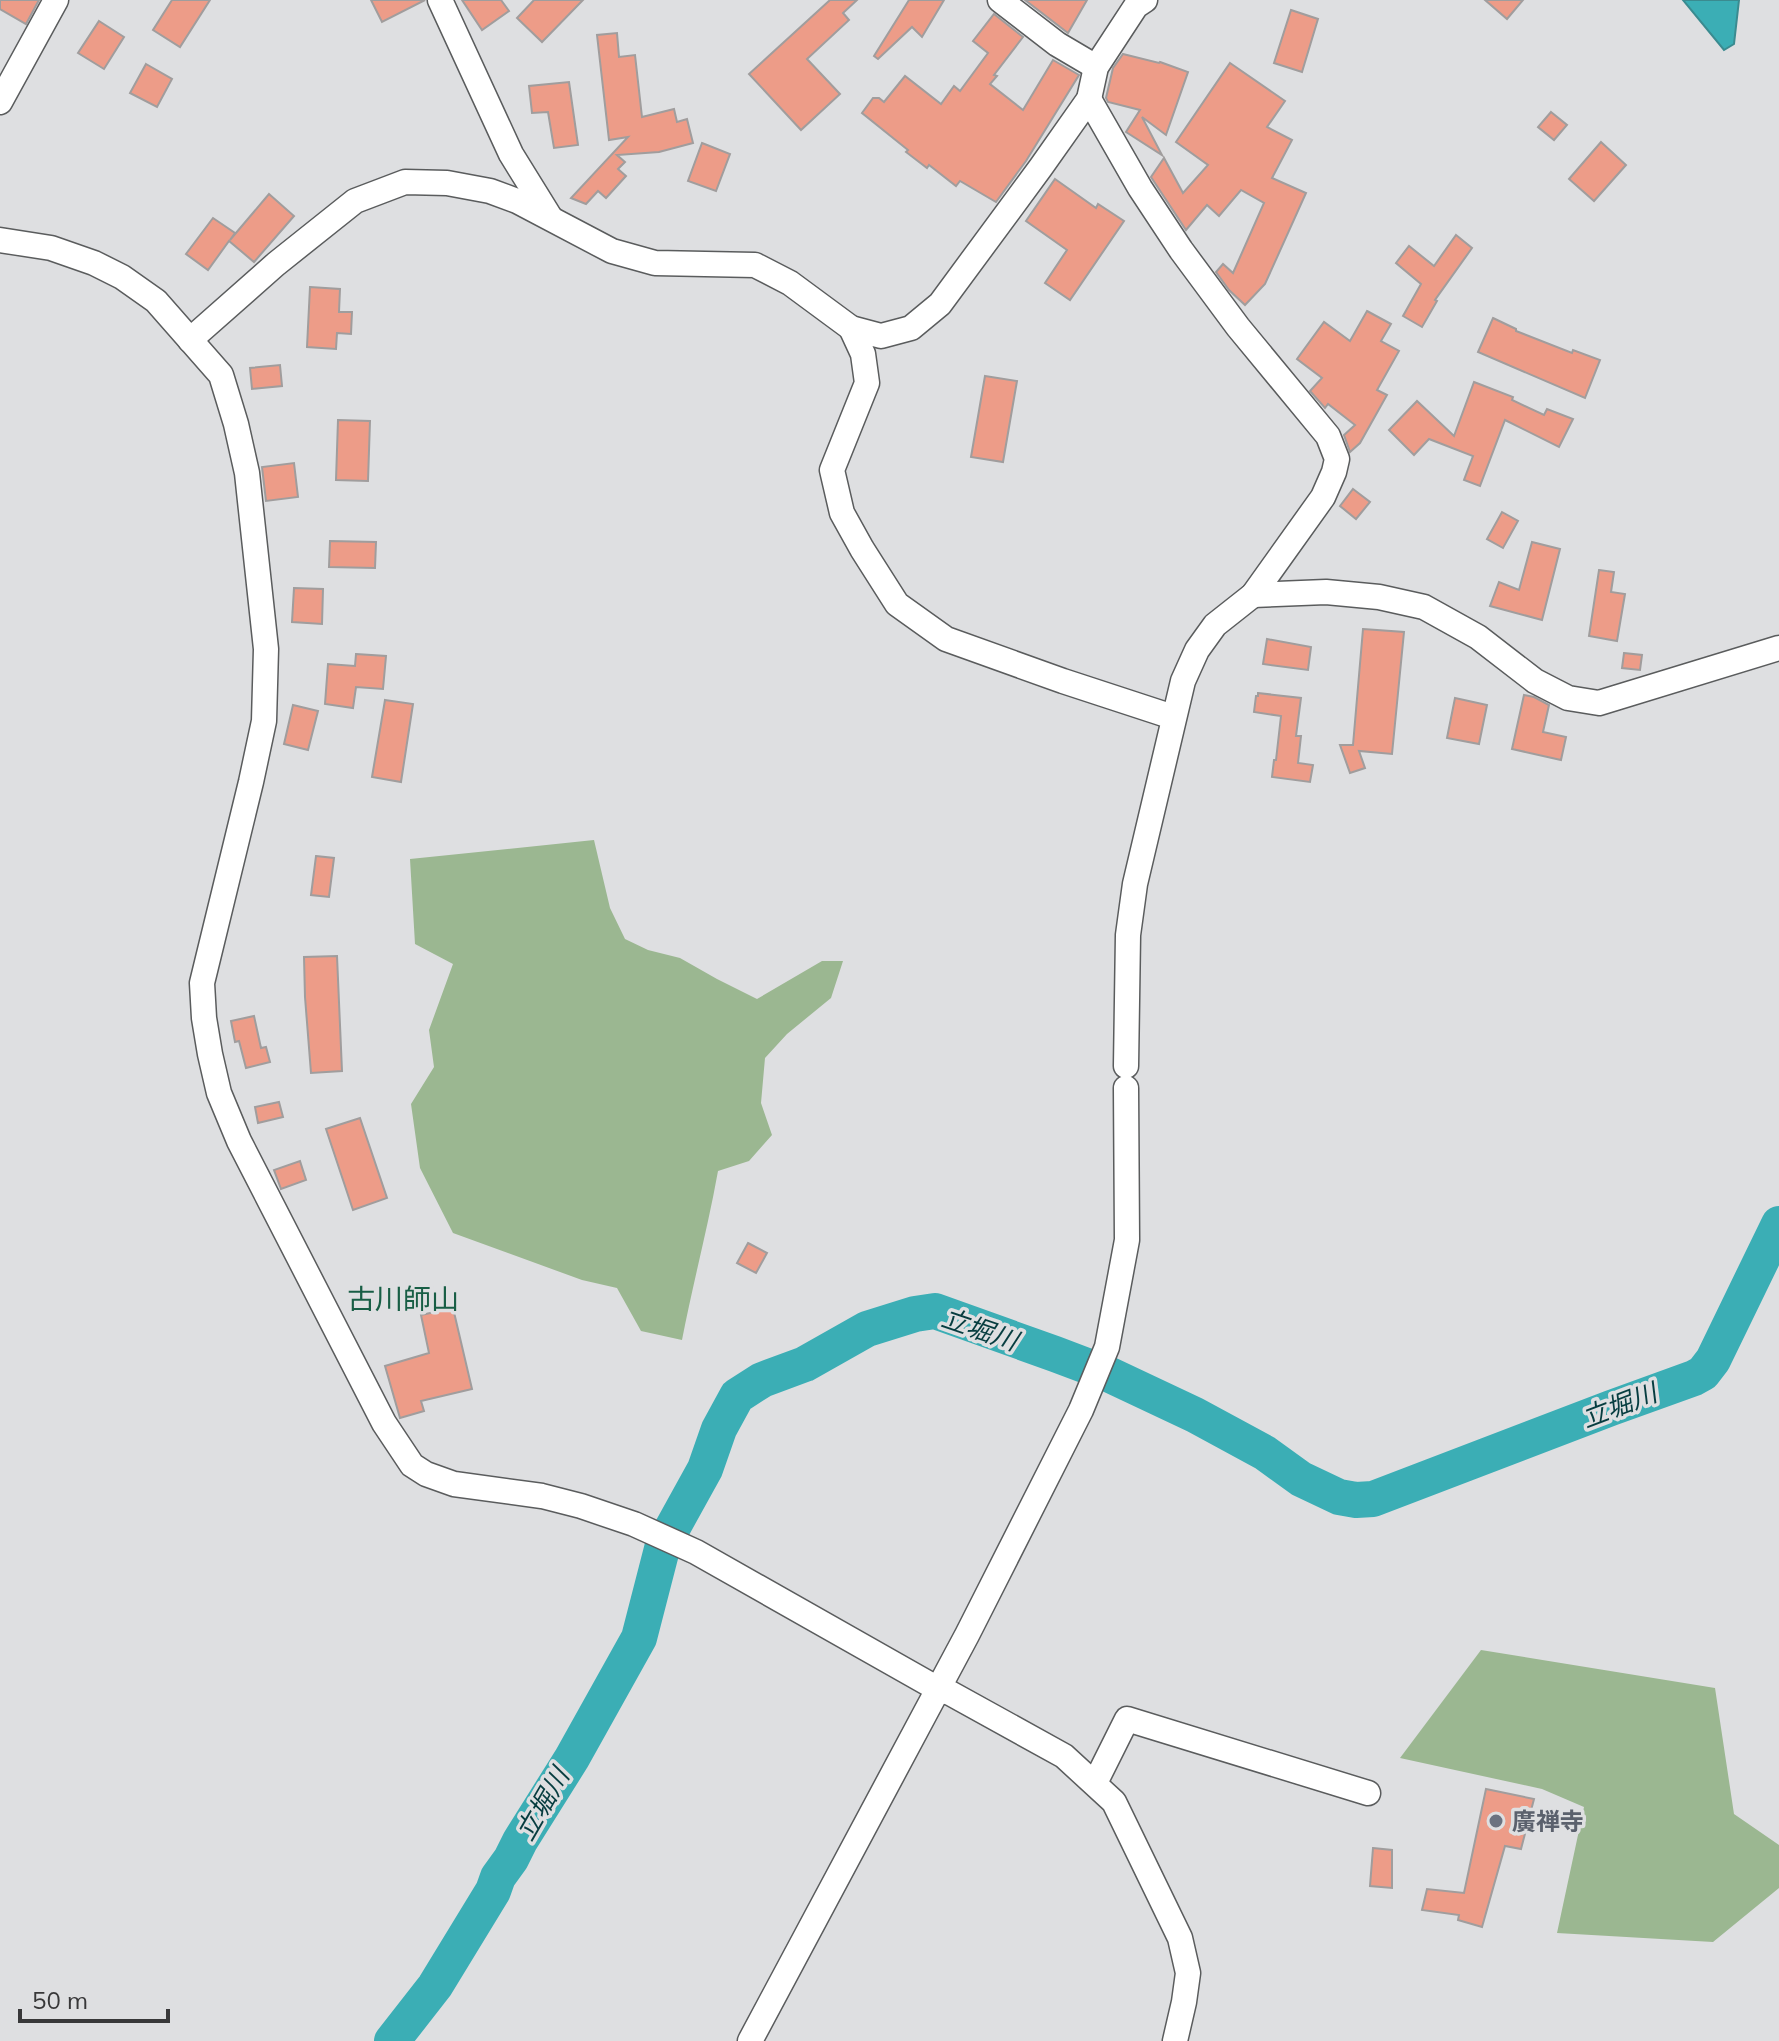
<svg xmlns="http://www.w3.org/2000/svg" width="1779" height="2041" font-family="Mulish,'Noto Sans JP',sans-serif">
	<rect width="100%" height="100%" fill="#dedfe1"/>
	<g fill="#9bb791">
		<path d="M 594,840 L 610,908 L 625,939 L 648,950 L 680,958 L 717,979 L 757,999 L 822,961 L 843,961 L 831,998 L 787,1034 L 765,1058 L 761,1103 L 772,1135 L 749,1161 L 718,1171 C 708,1227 693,1283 682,1340 L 641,1331 L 617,1288 L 582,1280 L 453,1233 L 420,1168 L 411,1104 L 434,1067 L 429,1030 L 453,964 L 415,944 L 410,859 Z"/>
		<path d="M 1481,1650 L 1715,1688 L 1734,1814 L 1779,1845 L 1779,1888 L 1713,1942 L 1557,1933 L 1584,1807 L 1542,1789 L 1400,1758 Z"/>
	</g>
	<path fill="#3baeb5" stroke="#3a8b90" stroke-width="2" d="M 1683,0 L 1739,0 L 1734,44 L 1724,50 Z"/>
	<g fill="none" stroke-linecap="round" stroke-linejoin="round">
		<path stroke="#3baeb5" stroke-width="36" d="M 392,2041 L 435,1986 L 493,1891 L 498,1877 L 511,1859 L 520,1841 L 572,1758 L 639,1638 L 663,1545 L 705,1469 L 719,1429 L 737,1396 L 762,1380 L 805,1364 L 867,1329 L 915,1314 L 935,1311 L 1055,1354 L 1108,1374 L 1195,1415 L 1265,1453 L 1301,1479 L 1339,1497 L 1356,1500 L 1373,1499 L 1611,1408 L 1694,1378 L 1703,1373 L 1713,1360 L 1779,1224"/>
	</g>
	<g fill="#ed9c88" stroke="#a09d9d" stroke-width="2">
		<path d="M 0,0 L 39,0 L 26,24 L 0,9 Z"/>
		<path d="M 172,0 L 210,0 L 180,47 L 153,30 Z"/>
		<path d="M 371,0 L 425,0 L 382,22 Z"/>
		<path d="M 462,0 L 501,0 L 509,11 L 482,30 Z"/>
		<path d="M 534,0 L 583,0 L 542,42 L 517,18 Z"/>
		<path d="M 830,0 L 857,0 L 843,13 L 849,20 L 807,59 L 840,94 L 801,130 L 749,74 Z"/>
		<path d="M 909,0 L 944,0 L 922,37 L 912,27 L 878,59 L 874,56 Z"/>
		<path d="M 1025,0 L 1087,0 L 1068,33 Z"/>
		<path d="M 1485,0 L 1523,0 L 1507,19 Z"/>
		<path d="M 1291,10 L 1318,19 L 1302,72 L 1274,63 Z"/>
		<path d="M 994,14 L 1023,37 L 994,75 L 997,76 L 990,84 L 1023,110 L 1053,60 L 1079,75 L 1026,161 L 996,202 L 960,181 L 956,186 L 929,165 L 927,168 L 906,152 L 908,150 L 862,113 L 873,98 L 879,98 L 884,102 L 905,76 L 941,104 L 954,86 L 960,91 L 988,53 L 973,41 Z"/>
		<path d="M 99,21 L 124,37 L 104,69 L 78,53 Z"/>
		<path d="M 617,33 L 619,57 L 635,55 L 642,117 L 674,109 L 677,122 L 687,119 L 693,143 L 659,152 L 617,155 L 625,162 L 618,169 L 626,176 L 606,198 L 598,191 L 586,204 L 571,198 L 628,137 L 609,140 L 597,35 Z"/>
		<path d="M 1123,54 L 1159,63 L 1160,62 L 1188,72 L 1166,135 L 1142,117 L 1162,155 L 1126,132 L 1140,110 L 1108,102 L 1106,98 L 1113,68 Z"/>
		<path d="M 1230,63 L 1285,101 L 1267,127 L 1292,140 L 1272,178 L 1306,193 L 1265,284 L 1245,305 L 1229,290 L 1216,272 L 1223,264 L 1233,273 L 1264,203 L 1241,190 L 1219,216 L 1207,205 L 1186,230 L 1151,177 L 1164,158 L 1183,193 L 1208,165 L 1176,142 Z"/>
		<path d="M 146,64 L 172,79 L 157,107 L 130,93 Z"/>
		<path d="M 569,82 L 578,145 L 554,148 L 548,112 L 532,113 L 529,86 Z"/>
		<path d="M 1551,112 L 1567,125 L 1554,140 L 1538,127 Z"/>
		<path d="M 1601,142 L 1626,165 L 1594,201 L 1569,179 Z"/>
		<path d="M 702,143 L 730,154 L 716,191 L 688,181 Z"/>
		<path d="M 1055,179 L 1096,208 L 1098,204 L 1124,221 L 1070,300 L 1045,283 L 1067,250 L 1026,221 Z"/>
		<path d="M 269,194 L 294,216 L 254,262 L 229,241 L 208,270 L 186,254 L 213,218 L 235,233 L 230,240 Z"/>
		<path d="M 1456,235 L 1472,248 L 1435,300 L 1437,301 L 1422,327 L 1403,316 L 1421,284 L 1396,263 L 1409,246 L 1434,266 Z"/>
		<path d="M 310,287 L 340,289 L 339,312 L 352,312 L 351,334 L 337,333 L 336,349 L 307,347 Z"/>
		<path d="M 1367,311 L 1391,324 L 1381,341 L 1399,351 L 1377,390 L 1387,395 L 1360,443 L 1350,452 L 1344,435 L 1355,425 L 1328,404 L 1325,408 L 1310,391 L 1322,378 L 1297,359 L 1324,322 L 1350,341 Z"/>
		<path d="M 1493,318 L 1516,329 L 1516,331 L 1572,353 L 1573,350 L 1600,360 L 1585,398 L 1478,352 Z"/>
		<path d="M 280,365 L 282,386 L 252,389 L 250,368 Z"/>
		<path d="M 985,376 L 1017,381 L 1003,462 L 971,457 Z"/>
		<path d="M 1474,382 L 1513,397 L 1512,400 L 1544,415 L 1547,409 L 1573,419 L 1559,447 L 1505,420 L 1480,486 L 1464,480 L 1473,456 L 1429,439 L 1414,455 L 1389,430 L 1417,401 L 1454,436 Z"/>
		<path d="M 338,420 L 370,421 L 368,481 L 336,480 Z"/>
		<path d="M 294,463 L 298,497 L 266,501 L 262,467 Z"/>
		<path d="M 1353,489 L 1370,502 L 1356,519 L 1340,506 Z"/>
		<path d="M 1502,512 L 1518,521 L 1503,548 L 1487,539 Z"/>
		<path d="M 330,541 L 376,542 L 375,568 L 329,567 Z"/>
		<path d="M 1532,542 L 1560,549 L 1542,620 L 1490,606 L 1499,582 L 1519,590 Z"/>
		<path d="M 1599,570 L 1614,572 L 1611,592 L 1625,594 L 1617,641 L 1589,636 Z"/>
		<path d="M 294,588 L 323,589 L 322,624 L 292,622 Z"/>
		<path d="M 1363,629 L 1404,632 L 1392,754 L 1359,751 L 1365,768 L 1350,773 L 1340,745 L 1353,745 Z"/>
		<path d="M 1267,639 L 1311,647 L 1308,670 L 1263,664 Z"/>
		<path d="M 1624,653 L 1642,655 L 1640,670 L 1622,668 Z"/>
		<path d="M 356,654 L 386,656 L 383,689 L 356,687 L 353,708 L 325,704 L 328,664 L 355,666 Z"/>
		<path d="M 1258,693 L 1301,698 L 1296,736 L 1301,736 L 1298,763 L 1313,765 L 1310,782 L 1272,777 L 1274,760 L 1276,760 L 1281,716 L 1254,712 L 1256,696 L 1258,696 Z"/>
		<path d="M 1524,695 L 1534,697 L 1549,705 L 1543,732 L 1566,737 L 1561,760 L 1512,749 Z"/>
		<path d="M 1455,698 L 1487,705 L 1479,744 L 1447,738 Z"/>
		<path d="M 385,700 L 413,704 L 401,782 L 372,777 Z"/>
		<path d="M 293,705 L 318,711 L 308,750 L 284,744 Z"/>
		<path d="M 316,856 L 334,858 L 329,897 L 311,895 Z"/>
		<path d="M 337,956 L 342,1071 L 311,1073 L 305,997 L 304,957 Z"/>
		<path d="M 254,1016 L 261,1048 L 266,1047 L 270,1062 L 246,1068 L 239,1041 L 235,1042 L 231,1021 Z"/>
		<path d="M 279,1102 L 283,1117 L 258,1123 L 255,1107 Z"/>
		<path d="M 360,1118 L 387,1198 L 353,1210 L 326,1129 Z"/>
		<path d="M 300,1161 L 306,1180 L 281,1189 L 274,1170 Z"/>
		<path d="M 748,1243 L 767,1253 L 756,1273 L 737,1263 Z"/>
		<path d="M 453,1308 L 472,1389 L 421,1401 L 424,1411 L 400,1418 L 385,1366 L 429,1353 L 421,1315 Z"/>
		<path d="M 1486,1789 L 1534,1799 L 1521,1849 L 1505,1846 L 1482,1927 L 1458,1920 L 1459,1915 L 1422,1910 L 1427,1889 L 1464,1893 Z"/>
		<path d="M 1373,1848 L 1392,1850 L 1392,1888 L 1370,1886 Z"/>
	</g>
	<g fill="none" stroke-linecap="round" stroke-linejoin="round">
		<g stroke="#5a5c5d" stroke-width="27">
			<g id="street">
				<path d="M 440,0 L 511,154 L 550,217"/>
				<path d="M 1000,0 L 1057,44 L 1096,67"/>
				<path d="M 1089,99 L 1140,188 L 1181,250 L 1238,327 L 1328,436 L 1337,459 L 1334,472 L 1323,497 L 1253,595 L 1215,625 L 1197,650 L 1183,681 L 1135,884 L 1128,935 L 1126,1066"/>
				<path d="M 0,102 L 56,0"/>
				<path d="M 0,240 L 51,248 L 94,263 L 122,277 L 156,301 L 221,375 L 236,424 L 247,473 L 266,649 L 264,721 L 251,782 L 202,983 L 204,1018 L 210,1054 L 219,1093 L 239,1141 L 384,1423 L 412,1465 L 426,1474 L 454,1484 L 542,1496 L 581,1506 L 634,1524 L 696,1552 L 938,1689 L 950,1693 L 1064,1756 L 1114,1802 L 1180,1938 L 1188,1973 L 1184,2002 L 1175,2041"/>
				<path d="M 851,328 L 863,354 L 867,383 L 832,470 L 842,513 L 862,549 L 897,604 L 946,639 L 1063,681 L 1173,717"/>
				<path d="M 190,340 L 276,264 L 355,201 L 405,182 L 447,183 L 490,191 L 517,201 L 612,251 L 655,263 L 755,265 L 790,283 L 851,328 L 881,336 L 911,328 L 940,304 L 1041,167 L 1089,99 L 1096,67 L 1136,6 L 1145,0"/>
				<path d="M 1253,595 L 1326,592 L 1379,597 L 1424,607 L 1478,637 L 1535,681 L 1568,698 L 1599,703 L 1779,648"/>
				<path d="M 1095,1783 L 1127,1719 L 1368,1793"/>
				<path d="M 750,2041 L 967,1635 L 1081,1410 L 1107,1347 L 1127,1240 L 1126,1088"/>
			</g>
		</g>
		<use href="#street" stroke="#fff" stroke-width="24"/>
	</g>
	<circle fill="#6b7280" stroke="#dedfe1" stroke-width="3" cx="1496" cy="1821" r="8"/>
	<g text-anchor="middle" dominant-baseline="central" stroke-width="7" stroke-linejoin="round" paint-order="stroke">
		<g font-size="24" font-weight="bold" fill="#5b616d" stroke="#dedfe1" text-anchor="start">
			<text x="1512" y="1821">廣禅寺</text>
		</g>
		<g font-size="26" font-style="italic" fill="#073d40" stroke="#dedfe1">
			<text transform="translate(980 1329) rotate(19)">立堀川</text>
			<text transform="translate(1619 1405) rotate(-21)">立堀川</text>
			<text transform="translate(542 1804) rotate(-60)">立堀川</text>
		</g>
		<g font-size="28" fill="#185e45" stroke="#dedfe1">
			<text x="403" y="1298">古川師山</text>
		</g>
	</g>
	<path d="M20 2009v12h148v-12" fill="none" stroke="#383839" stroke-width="4"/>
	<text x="32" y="2009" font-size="24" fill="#383839" stroke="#dedfe1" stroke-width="6" paint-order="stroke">50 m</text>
</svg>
